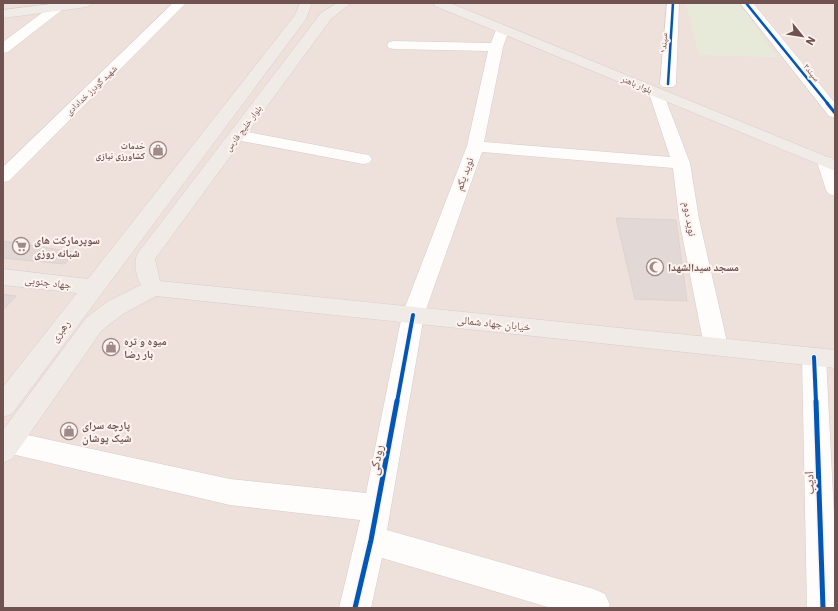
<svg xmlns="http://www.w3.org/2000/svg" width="838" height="611" font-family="'IBM Plex Sans','Noto Naskh Arabic',sans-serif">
	<rect width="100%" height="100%" fill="#f6f0ed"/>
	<rect fill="#eee1db" x="3" y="3" width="832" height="605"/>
	<path fill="#e8ead9" d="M 686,3 L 739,3 L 777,57 L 699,55 Z"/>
	<g fill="#e2d8d5" stroke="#ded2d0">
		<path d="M 616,218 L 676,220 L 687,301 L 635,299 Z"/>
		<path d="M 3,241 L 74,252 L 65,264 L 3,258 Z"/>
		<path d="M 3,294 L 16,296 L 3,310 Z"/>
	</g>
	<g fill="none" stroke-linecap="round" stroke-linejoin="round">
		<g stroke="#d4ccca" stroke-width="1">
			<g id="minor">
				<path d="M 58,3 L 62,4 L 64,7 L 62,10 L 8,52 L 3,53 L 3,42 L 54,4 Z"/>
				<path d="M 173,3 L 186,3 L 9,181 L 3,182 L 3,167 Z"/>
				<path d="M 667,3 L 679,3 L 676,84 L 673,87 L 663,87 L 660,84 Z"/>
				<path d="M 740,3 L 753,3 L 835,103 L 835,118 L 829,116 Z"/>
				<path d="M 502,26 L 507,27 L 509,30 L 503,47 L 484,142 L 670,157 L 649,93 L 652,90 L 662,90 L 690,163 L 699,219 L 728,346 L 724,352 L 716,355 L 708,352 L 704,346 L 679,219 L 673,168 L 482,152 L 424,315 L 387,530 L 594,589 L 605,594 L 610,605 L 608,608 L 551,608 L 382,558 L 371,608 L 339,608 L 360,520 L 230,505 L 3,452 L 3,434 L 9,431 L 230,479 L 366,493 L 402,315 L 467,146 L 488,51 L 394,49 L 389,48 L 387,45 L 389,42 L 394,41 L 491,43 L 497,27 Z"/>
				<path d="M 237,130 L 363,154 L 369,155 L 372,159 L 369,163 L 363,164 L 231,139 L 229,135 L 231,131 Z"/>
				<path d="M 826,157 L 832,158 L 835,163 L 835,196 L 829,194 L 826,190 L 817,162 L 820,158 Z"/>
				<path d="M 814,348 L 822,350 L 826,357 L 835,535 L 835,608 L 807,608 L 802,357 L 806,350 Z"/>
			</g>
		</g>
		<g stroke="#d7cdcc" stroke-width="1">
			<g id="major">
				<path d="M 58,3 L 93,3 L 87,7 L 3,18 L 3,10 Z"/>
				<path d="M 300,3 L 312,3 L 306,19 L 12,414 L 3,417 L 3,387 L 77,293 L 3,285 L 3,269 L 88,279 L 295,15 Z"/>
				<path d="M 337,3 L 351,3 L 331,19 L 155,259 L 160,281 L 835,350 L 835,368 L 156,296 L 123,314 L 102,330 L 12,459 L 3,463 L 3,430 L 86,318 L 107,302 L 141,285 C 136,276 133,262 138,253 L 321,13 Z"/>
				<path d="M 433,3 L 450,3 L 835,160 L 835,171 L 435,6 Z"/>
			</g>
		</g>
		<use href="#minor" fill="#fefdfc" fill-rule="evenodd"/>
		<use href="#major" fill="#f1ebe7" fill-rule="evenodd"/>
		<g stroke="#fdf3ef" stroke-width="4">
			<g id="cycleway-far3">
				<path d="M 746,3 L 828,104"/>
				<path d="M 668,84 L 673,3"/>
			</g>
		</g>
		<g stroke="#fdf3ef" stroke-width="5">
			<path id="cycleway-far2" d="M 827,103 L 835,113"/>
		</g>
		<g stroke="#fdf3ef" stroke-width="6">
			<g id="cycleway-far1">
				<path d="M 814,357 L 816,402"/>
				<path d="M 397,402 L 413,315"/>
			</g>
		</g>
		<g stroke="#fdf3ef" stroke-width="8">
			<g id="cycleway">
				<path d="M 816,401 L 823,608"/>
				<path d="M 355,608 L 371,540 L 397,401"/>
			</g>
		</g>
		<use href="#cycleway-far3" stroke="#0057b8" stroke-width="2.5"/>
		<use href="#cycleway-far2" stroke="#0057b8" stroke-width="3"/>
		<use href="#cycleway-far1" stroke="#0057b8" stroke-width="4"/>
		<use href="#cycleway" stroke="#0057b8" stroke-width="5"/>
	</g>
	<defs>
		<g id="shop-ring" transform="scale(0.9)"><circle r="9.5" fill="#fdf3ef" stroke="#9f8a87" stroke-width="1.5"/><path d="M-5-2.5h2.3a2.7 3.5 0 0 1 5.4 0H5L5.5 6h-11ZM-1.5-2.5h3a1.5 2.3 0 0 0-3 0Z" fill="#9f8a87"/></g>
		<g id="supermarket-ring" transform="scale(0.9)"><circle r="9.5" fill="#fdf3ef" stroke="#9f8a87" stroke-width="1.5"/><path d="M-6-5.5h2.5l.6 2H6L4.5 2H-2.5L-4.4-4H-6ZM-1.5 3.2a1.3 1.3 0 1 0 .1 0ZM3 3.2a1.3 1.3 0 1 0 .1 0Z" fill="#9f8a87"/></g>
		<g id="mosque-ring" transform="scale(0.9)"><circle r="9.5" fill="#fdf3ef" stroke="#9f8a87" stroke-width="1.5"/><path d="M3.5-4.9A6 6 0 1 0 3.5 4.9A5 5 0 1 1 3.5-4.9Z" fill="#9f8a87"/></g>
	</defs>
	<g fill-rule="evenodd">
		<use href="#shop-ring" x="158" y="150"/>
		<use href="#supermarket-ring" x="21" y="246"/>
		<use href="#mosque-ring" x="655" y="267"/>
		<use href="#shop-ring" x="111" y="347"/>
		<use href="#shop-ring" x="69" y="431"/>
	</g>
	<g text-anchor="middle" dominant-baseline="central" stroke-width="4" stroke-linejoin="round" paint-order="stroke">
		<g font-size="9" fill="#705350" stroke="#fdf3ef">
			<text transform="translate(663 43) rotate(-87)">سپند۱</text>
			<text transform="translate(812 72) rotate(51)">سپند۲</text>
			<text transform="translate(637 84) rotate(23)">بلوار باهنر</text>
			<text transform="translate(91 90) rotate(-44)">شهید گودرز خدادادی</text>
			<text transform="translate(243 128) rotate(-53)">بلوار خلیج فارس</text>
		</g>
		<g font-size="9" font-weight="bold" fill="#705350" stroke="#fdf3ef" text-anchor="end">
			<text x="145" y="145">خدمات<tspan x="145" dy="10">کشاورزی نیازی</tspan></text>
		</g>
		<g font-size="11" fill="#705350" stroke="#fdf3ef">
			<text transform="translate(464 174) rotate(-70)">نوید یکم</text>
			<text transform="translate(690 219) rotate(80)">نوید دوم</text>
			<text transform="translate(48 282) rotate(7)">جهاد جنوبی</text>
			<text transform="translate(494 323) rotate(6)">خیابان جهاد شمالی</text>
			<text transform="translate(60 331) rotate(-54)">رهبری</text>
		</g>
		<g font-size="11" font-weight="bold" fill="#705350" stroke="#fdf3ef" text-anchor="start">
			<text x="34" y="240">سوپرمارکت های<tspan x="34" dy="13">شبانه روزی</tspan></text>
			<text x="668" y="267">مسجد سیدالشهدا</text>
			<text x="124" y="341">میوه و تره<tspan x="124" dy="13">بار رضا</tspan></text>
			<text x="82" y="425">پارچه سرای<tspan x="82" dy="13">شیک پوشان</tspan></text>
		</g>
		<g font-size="13" fill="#705350" stroke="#fdf3ef">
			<text transform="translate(376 460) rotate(-80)">رودکی</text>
			<text transform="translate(809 483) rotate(-92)">ادیب</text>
		</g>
	</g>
	<rect width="838" height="611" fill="none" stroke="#705350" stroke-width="8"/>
	<g transform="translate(802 36) rotate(120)" stroke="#fdf3ef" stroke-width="3" paint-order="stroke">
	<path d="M0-3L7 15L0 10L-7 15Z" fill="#705350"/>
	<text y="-6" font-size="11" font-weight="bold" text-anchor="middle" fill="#705350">N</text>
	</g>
</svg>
